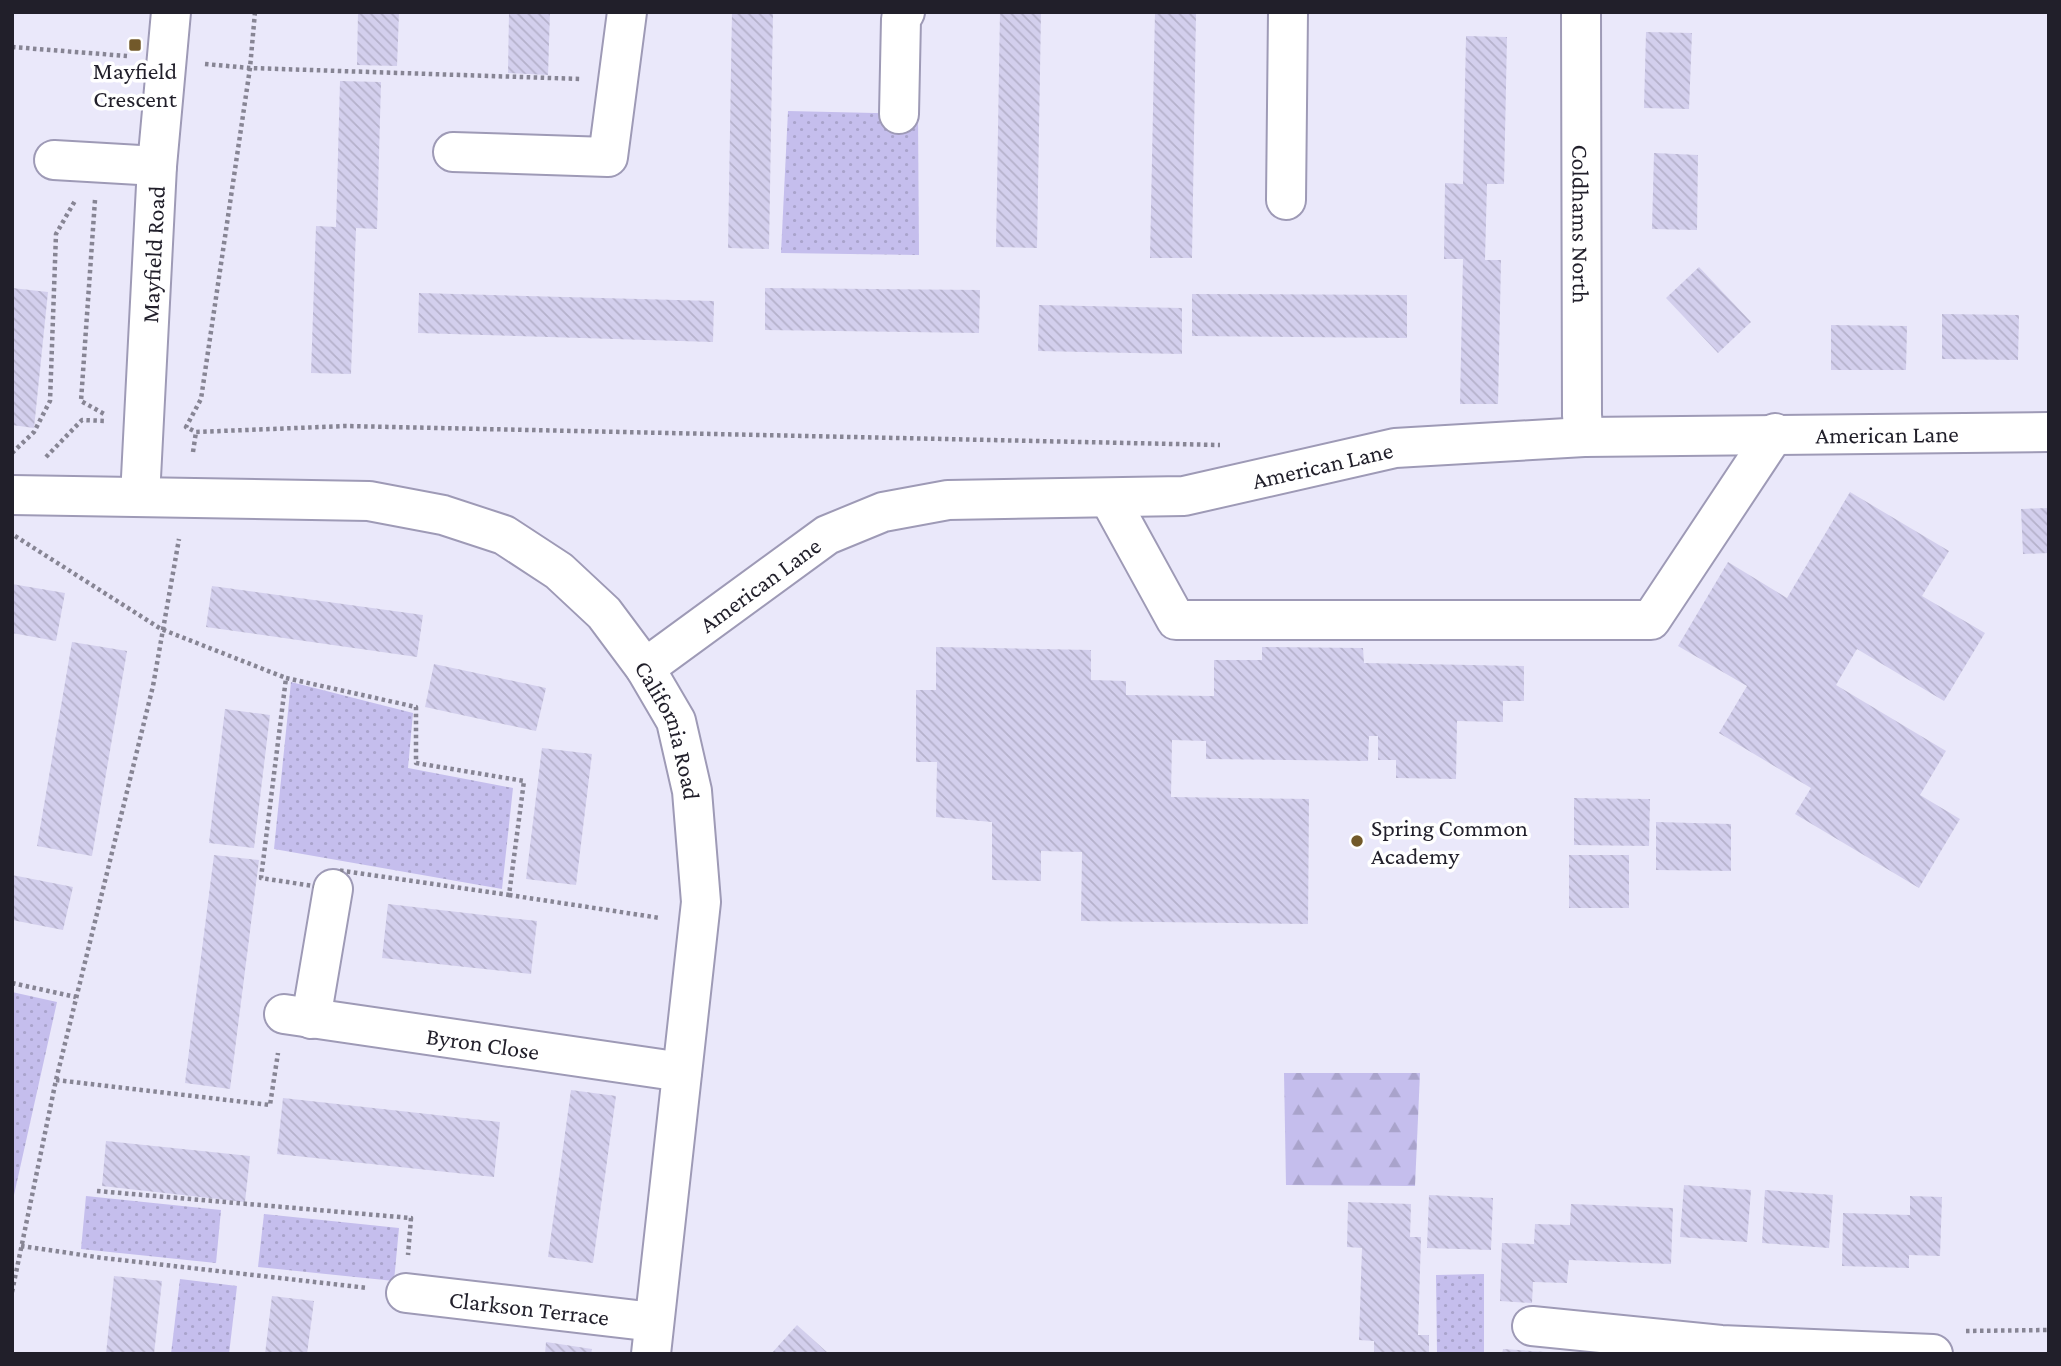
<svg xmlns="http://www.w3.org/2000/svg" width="2061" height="1366" font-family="'Crimson Pro',serif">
	<defs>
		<pattern id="grass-dots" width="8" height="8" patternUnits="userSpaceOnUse" patternTransform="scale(1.75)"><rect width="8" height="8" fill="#c5beed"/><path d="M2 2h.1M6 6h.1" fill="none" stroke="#a9a3cb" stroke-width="1.8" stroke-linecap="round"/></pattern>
		<pattern id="forest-firs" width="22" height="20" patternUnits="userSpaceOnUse" patternTransform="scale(1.75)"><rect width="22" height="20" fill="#c5beed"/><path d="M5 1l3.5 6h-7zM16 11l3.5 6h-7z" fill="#a9a3cb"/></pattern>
		<pattern id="building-back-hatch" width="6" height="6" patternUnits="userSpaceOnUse" patternTransform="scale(1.75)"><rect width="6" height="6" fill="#d3cfed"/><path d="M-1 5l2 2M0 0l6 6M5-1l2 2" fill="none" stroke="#b5b1cb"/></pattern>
	</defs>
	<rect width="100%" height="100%" fill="#eae8fa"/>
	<g fill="url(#grass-dots)">
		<path d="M 788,111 L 918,114 L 919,255 L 781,253 Z"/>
		<path d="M 291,682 L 413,713 L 408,768 L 513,788 L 502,889 L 274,849 Z"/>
		<path d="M 12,992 L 57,1002 L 12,1204 Z"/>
		<path d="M 86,1196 L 221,1210 L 216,1263 L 81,1249 Z"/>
		<path d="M 264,1214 L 399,1228 L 394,1281 L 258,1267 Z"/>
		<path d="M 1484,1274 L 1484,1352 L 1437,1353 L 1436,1275 Z"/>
		<path d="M 180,1279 L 237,1286 L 229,1354 L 171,1354 Z"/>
	</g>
	<path fill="url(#forest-firs)" d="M 1284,1073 L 1420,1073 L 1415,1186 L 1286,1185 Z"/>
	<g fill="url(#building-back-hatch)">
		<path d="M 358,12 L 399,12 L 397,66 L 357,65 Z"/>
		<path d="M 509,12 L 550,12 L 548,75 L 508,73 Z"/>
		<path d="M 732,12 L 773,12 L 769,249 L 728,248 Z"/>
		<path d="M 1000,12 L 1041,12 L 1037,248 L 996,247 Z"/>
		<path d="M 1155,12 L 1196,12 L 1192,258 L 1150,258 Z"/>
		<path d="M 1646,32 L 1692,33 L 1689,109 L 1644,108 Z"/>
		<path d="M 1466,36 L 1507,37 L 1504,184 L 1487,184 L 1485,260 L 1501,260 L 1498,404 L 1460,404 L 1463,259 L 1444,259 L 1445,183 L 1463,184 Z"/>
		<path d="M 340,81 L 381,82 L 377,229 L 356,228 L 351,374 L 311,373 L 316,226 L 336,227 Z"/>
		<path d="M 1654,153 L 1698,155 L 1697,230 L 1652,229 Z"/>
		<path d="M 1699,267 L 1751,322 L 1718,353 L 1666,298 Z"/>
		<path d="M 12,288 L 48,292 L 34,428 L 12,425 Z"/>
		<path d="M 765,288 L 980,290 L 979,333 L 765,330 Z"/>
		<path d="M 419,293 L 714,301 L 713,342 L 418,333 Z"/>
		<path d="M 1192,294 L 1407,295 L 1407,338 L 1192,336 Z"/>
		<path d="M 1039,305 L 1182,308 L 1182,354 L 1038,351 Z"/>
		<path d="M 1942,314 L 2019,315 L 2018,360 L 1942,359 Z"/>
		<path d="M 1831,325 L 1907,326 L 1906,370 L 1831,370 Z"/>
		<path d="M 1850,492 L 1949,551 L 1922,596 L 1985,633 L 1944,701 L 1857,649 L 1836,685 L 1946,751 L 1920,795 L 1960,819 L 1919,888 L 1795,814 L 1811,788 L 1719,733 L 1747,686 L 1678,646 L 1728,562 L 1787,598 Z"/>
		<path d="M 2049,508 L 2049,553 L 2023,554 L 2021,509 Z"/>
		<path d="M 12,584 L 65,593 L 56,641 L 12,633 Z"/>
		<path d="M 212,586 L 423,615 L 417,657 L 206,627 Z"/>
		<path d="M 72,642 L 127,651 L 92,856 L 37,846 Z"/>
		<path d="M 936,647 L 1091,650 L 1091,680 L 1126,681 L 1126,695 L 1214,696 L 1214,660 L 1262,660 L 1262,647 L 1363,648 L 1364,663 L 1524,666 L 1524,701 L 1503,701 L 1503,722 L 1457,721 L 1456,779 L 1396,778 L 1396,760 L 1378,760 L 1378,736 L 1369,736 L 1368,761 L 1206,759 L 1206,741 L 1172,740 L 1171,797 L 1309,799 L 1308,924 L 1081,921 L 1082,852 L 1041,851 L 1041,881 L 992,880 L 992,822 L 936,817 L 937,762 L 916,762 L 916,690 L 936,690 Z"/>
		<path d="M 434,664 L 546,688 L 536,731 L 425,707 Z"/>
		<path d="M 225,709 L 270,715 L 254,848 L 209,843 Z"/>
		<path d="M 542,748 L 592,754 L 576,885 L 526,879 Z"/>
		<path d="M 1574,798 L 1650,799 L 1649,846 L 1574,845 Z"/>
		<path d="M 1656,822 L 1731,824 L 1731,871 L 1656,870 Z"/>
		<path d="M 214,855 L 259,860 L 230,1089 L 185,1083 Z"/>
		<rect x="1569" y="855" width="60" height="53"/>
		<path d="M 12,875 L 73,887 L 63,930 L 12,920 Z"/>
		<path d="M 388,904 L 537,921 L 531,974 L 382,958 Z"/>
		<path d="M 571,1090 L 616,1096 L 593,1263 L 548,1257 Z"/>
		<path d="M 283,1098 L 500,1122 L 494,1177 L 277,1154 Z"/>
		<path d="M 106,1141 L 250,1156 L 245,1202 L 102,1186 Z"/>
		<path d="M 1684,1185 L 1751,1190 L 1747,1242 L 1680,1237 Z"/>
		<path d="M 1765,1190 L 1833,1195 L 1829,1248 L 1762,1243 Z"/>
		<path d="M 1429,1195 L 1493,1198 L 1491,1250 L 1427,1248 Z"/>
		<path d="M 1910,1196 L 1942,1197 L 1940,1256 L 1909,1255 L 1909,1268 L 1842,1266 L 1843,1213 L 1910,1215 Z"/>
		<path d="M 1348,1202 L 1411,1204 L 1410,1237 L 1421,1237 L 1418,1335 L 1429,1335 L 1429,1354 L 1374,1354 L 1374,1341 L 1359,1340 L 1362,1248 L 1347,1247 Z"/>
		<path d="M 1571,1204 L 1673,1208 L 1671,1264 L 1569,1260 L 1567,1283 L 1533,1282 L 1532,1303 L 1500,1301 L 1502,1243 L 1534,1244 L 1535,1224 L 1570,1225 Z"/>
		<path d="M 114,1276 L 162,1281 L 154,1354 L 106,1354 Z"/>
		<path d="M 272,1296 L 314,1301 L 307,1354 L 265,1354 Z"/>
		<path d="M 797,1325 L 829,1354 L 771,1354 Z"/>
		<path d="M 546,1342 L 592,1349 L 591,1354 L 545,1354 Z"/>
		<path d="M 1503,1349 L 1547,1352 L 1547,1354 L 1502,1354 Z"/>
	</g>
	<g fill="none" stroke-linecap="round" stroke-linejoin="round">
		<g stroke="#9e9ab6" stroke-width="42">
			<g id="minor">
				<path id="s1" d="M 1581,12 L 1582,415 L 1584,437"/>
				<path d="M 899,114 L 901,19 L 905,12"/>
				<path d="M 453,152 L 608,157 L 627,12"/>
				<path d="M 54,160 L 157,166"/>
				<path d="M 1286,200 L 1288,12"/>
				<path id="s2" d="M 12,495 L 369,501 L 443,515 L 504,535 L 559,571 L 604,613 L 645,668 L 676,721 L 692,791 L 701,902 L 651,1354"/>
				<path id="s3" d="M 140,497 L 157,166 L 171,12"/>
				<path d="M 1109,498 L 1176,620 L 1651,620 L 1775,433"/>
				<path id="s4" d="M 645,668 L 827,535 L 883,512 L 948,500 L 1184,496 L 1395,448 L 1584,437 L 2049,432"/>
				<path id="s5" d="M 284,1014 L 682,1072"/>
				<path d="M 311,1019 L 333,889"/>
				<path id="s6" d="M 406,1293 L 654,1322"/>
				<path d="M 1532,1326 L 1721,1345 L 1933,1354"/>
			</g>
		</g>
		<g stroke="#878594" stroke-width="4.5" stroke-dasharray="3.5 3.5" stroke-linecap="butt">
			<path d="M 255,12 L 250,68 L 201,399 L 186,427 L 196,432 L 346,426 L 1220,445"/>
			<path d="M 12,47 L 127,56"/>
			<path d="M 205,64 L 250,68 L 581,79"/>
			<path d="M 95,200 L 81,401 L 106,415"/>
			<path d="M 193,452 L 196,432"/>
			<path d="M 12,453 L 34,432 L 50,401 L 56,234 L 76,199"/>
			<path d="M 46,457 L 82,420 L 106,421"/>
			<path d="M 15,536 L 161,629 L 286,678"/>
			<path d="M 286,678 L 416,707 L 416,763 L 524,781 L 509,895 L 337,870 L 333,889 L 261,878 Z"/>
			<path d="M 509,895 L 660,918"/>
			<path d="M 12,983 L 76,997"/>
			<path d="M 56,1080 L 270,1105 L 278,1053"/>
			<path d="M 97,1191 L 411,1218 L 408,1255"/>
			<path d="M 21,1246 L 103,1258 L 368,1288"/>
			<path d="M 12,1292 L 56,1080 L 153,686 L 179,539"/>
			<path d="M 1966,1331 L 2049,1330"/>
		</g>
		<use href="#minor" stroke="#fff" stroke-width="38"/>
	</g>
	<g fill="#72592a" stroke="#fff" stroke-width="2.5">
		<rect x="128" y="38" width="14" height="14" rx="3.5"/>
		<circle cx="1357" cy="841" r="7"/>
	</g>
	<g text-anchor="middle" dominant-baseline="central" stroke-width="7" stroke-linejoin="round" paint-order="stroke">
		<g font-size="24" fill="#211f2a" stroke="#fff">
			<text x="135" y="70">Mayfield<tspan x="135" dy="28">Crescent</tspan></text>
			<text x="1371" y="827" text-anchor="start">Spring Common<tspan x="1371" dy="28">Academy</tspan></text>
		</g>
		<g font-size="24" fill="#211f2a" stroke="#fff">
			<text stroke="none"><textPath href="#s1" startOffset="212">Coldhams North</textPath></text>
			<text stroke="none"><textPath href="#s3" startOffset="243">Mayfield Road</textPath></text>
			<text stroke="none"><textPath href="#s4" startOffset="1297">American Lane</textPath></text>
			<text stroke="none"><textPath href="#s4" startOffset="730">American Lane</textPath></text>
			<text stroke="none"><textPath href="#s4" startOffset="142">American Lane</textPath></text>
			<text stroke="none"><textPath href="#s2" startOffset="760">California Road</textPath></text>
			<text stroke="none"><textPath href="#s5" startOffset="201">Byron Close</textPath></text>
			<text stroke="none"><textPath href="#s6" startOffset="124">Clarkson Terrace</textPath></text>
		</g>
	</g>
	<rect width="2061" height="1366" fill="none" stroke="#211f2a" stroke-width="28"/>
</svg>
